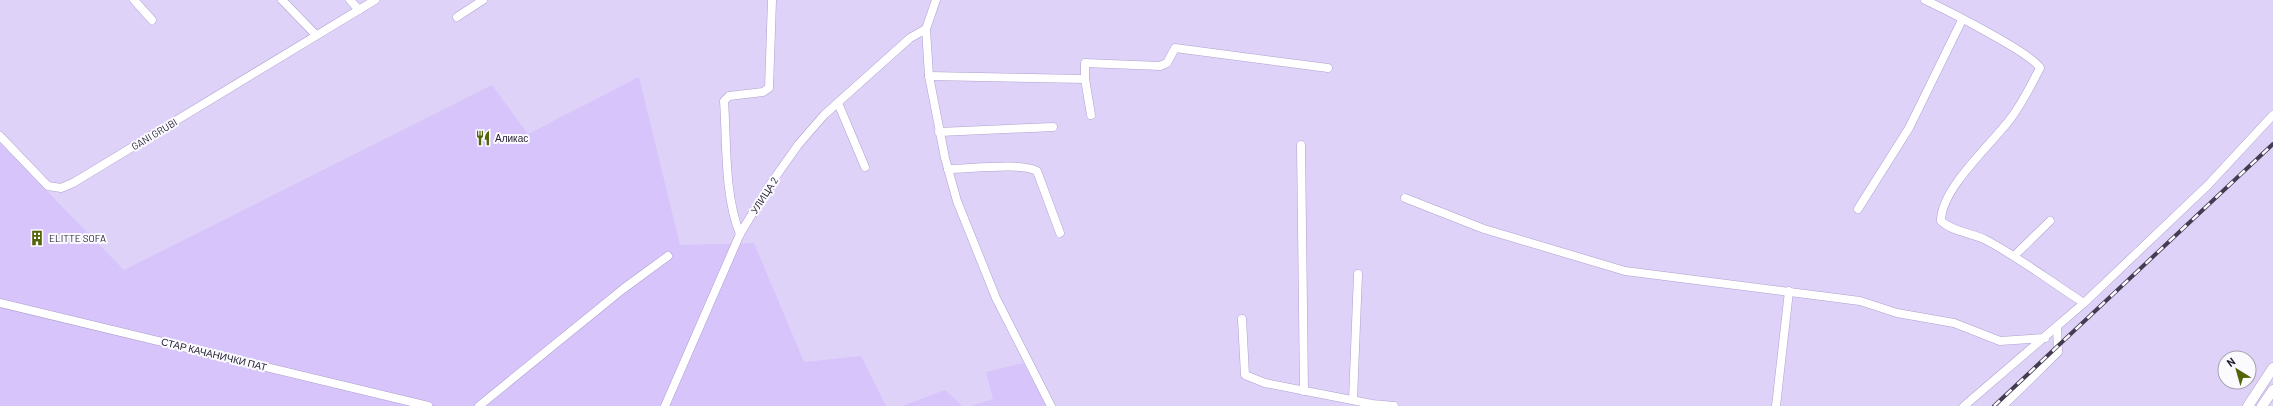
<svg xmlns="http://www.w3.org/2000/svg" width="2273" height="406" font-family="Barlow,sans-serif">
	<rect width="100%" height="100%" fill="#dfd2f9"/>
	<g fill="#d6c4fb">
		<path d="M 639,77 L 680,245 L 754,243 L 804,362 L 861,356 L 886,406 L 0,406 L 0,143 L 124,270 L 492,85 L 528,134 Z"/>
		<path d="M 1023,363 L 1047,406 L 971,406 L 993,399 L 986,372 Z"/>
		<path d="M 945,390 L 962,406 L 902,406 Z"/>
	</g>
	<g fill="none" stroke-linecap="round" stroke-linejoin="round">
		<g stroke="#afa0ce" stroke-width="9">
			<g id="minor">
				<path d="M 134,0 L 152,20"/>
				<path d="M 282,0 L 316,35"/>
				<path d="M 350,0 L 359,10"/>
				<path d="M 936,0 L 926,29 L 929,76 L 945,158 L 957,201 L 996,298 L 1051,406"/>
				<path d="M 1925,0 C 1944,9 2032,53 2040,68 C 2031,85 2023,102 2011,118 C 1992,144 1941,188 1941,221 C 1953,232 1972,233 1986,240 C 2020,258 2051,282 2084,303"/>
				<path d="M 457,17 L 483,0"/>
				<path d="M 929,76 L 1085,79"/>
				<path d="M 838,103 L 865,167"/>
				<path d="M 1091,115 L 1085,79 L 1085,63 L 1160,66 L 1167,63 L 1175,48 L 1328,68"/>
				<path d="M 939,132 L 1053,127"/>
				<path d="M 0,136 L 48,186 L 61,188 L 73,183 L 375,0"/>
				<path d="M 1301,145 L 1304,391"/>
				<path d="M 948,169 C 969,169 1021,162 1037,171 L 1060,233"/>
				<path d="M 1405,198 L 1484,229 L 1625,271 L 1860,301 L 1897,313 L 1954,323 L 2000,341 L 2045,338"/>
				<path d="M 1858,209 L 1909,128 L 1962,20"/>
				<path d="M 740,234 C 724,195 727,142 724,101 L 729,96 L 763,92 L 769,88 L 772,0"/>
				<path d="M 2014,256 L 2050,221"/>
				<path d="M 0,303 L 428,406"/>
				<path d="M 1242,319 L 1245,375 L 1265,383 L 1372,404 L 1394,406"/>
				<path d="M 1353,400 L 1358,274"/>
				<path d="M 479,406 L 623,289 L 668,256"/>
				<path d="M 665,406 L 740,234 L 769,186 L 798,145 L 824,115 L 910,38 L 926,29"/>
				<path d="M 1776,406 L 1789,291"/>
				<path d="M 1964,406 L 2084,303 L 2208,185 L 2273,115"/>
				<path d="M 2003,406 L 2058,352 L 2057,327"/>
			</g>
		</g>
		<g stroke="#afa0ce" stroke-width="11">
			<g id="tertiary">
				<path d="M 2248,406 L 2273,368"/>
				<path d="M 2262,406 L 2273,390"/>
			</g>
		</g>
		<use href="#minor" stroke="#fff" stroke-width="8"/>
		<use href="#tertiary" stroke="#fff" stroke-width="10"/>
		<g stroke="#443d51" stroke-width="4">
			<path id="rail" d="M 1994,406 L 2273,144"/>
		</g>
		<use href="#rail" stroke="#fbfaff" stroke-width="2.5" stroke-dasharray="8" stroke-linecap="butt"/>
	</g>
	<defs>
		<g id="restaurant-bare" transform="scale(1.2)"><path d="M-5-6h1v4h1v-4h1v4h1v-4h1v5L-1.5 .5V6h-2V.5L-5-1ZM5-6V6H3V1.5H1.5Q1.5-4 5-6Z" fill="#556409" stroke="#fbfaff" stroke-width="2.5" paint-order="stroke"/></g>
		<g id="building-bare" transform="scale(1.2)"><path d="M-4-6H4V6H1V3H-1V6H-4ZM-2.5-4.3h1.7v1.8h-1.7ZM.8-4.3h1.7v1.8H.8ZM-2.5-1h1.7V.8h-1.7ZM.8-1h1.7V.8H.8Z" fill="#556409" stroke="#fbfaff" stroke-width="2.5" paint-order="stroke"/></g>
	</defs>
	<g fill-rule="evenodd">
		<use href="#restaurant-bare" x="483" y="138"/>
		<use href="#building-bare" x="37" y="238"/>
	</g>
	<g text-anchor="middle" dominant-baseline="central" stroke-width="4" stroke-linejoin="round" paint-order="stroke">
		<g font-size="10" fill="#251f30" stroke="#fbfaff">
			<text transform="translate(154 134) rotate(-31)">GANI GRUBI</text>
			<text transform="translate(764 195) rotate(-57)">УЛИЦА 2</text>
			<text transform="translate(214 354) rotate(14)">СТАР КАЧАНИЧКИ ПАТ</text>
		</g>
		<g font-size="10" fill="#251f30" stroke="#fbfaff" text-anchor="start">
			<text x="495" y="138">Аликас</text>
			<text x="49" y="238">ELITTE SOFA</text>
		</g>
	</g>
	<g transform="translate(2237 370) rotate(323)"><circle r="19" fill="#fbfaff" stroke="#a5a2ac"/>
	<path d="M0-3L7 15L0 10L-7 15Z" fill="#556409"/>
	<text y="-6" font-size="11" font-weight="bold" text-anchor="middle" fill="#251f30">N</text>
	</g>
</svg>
